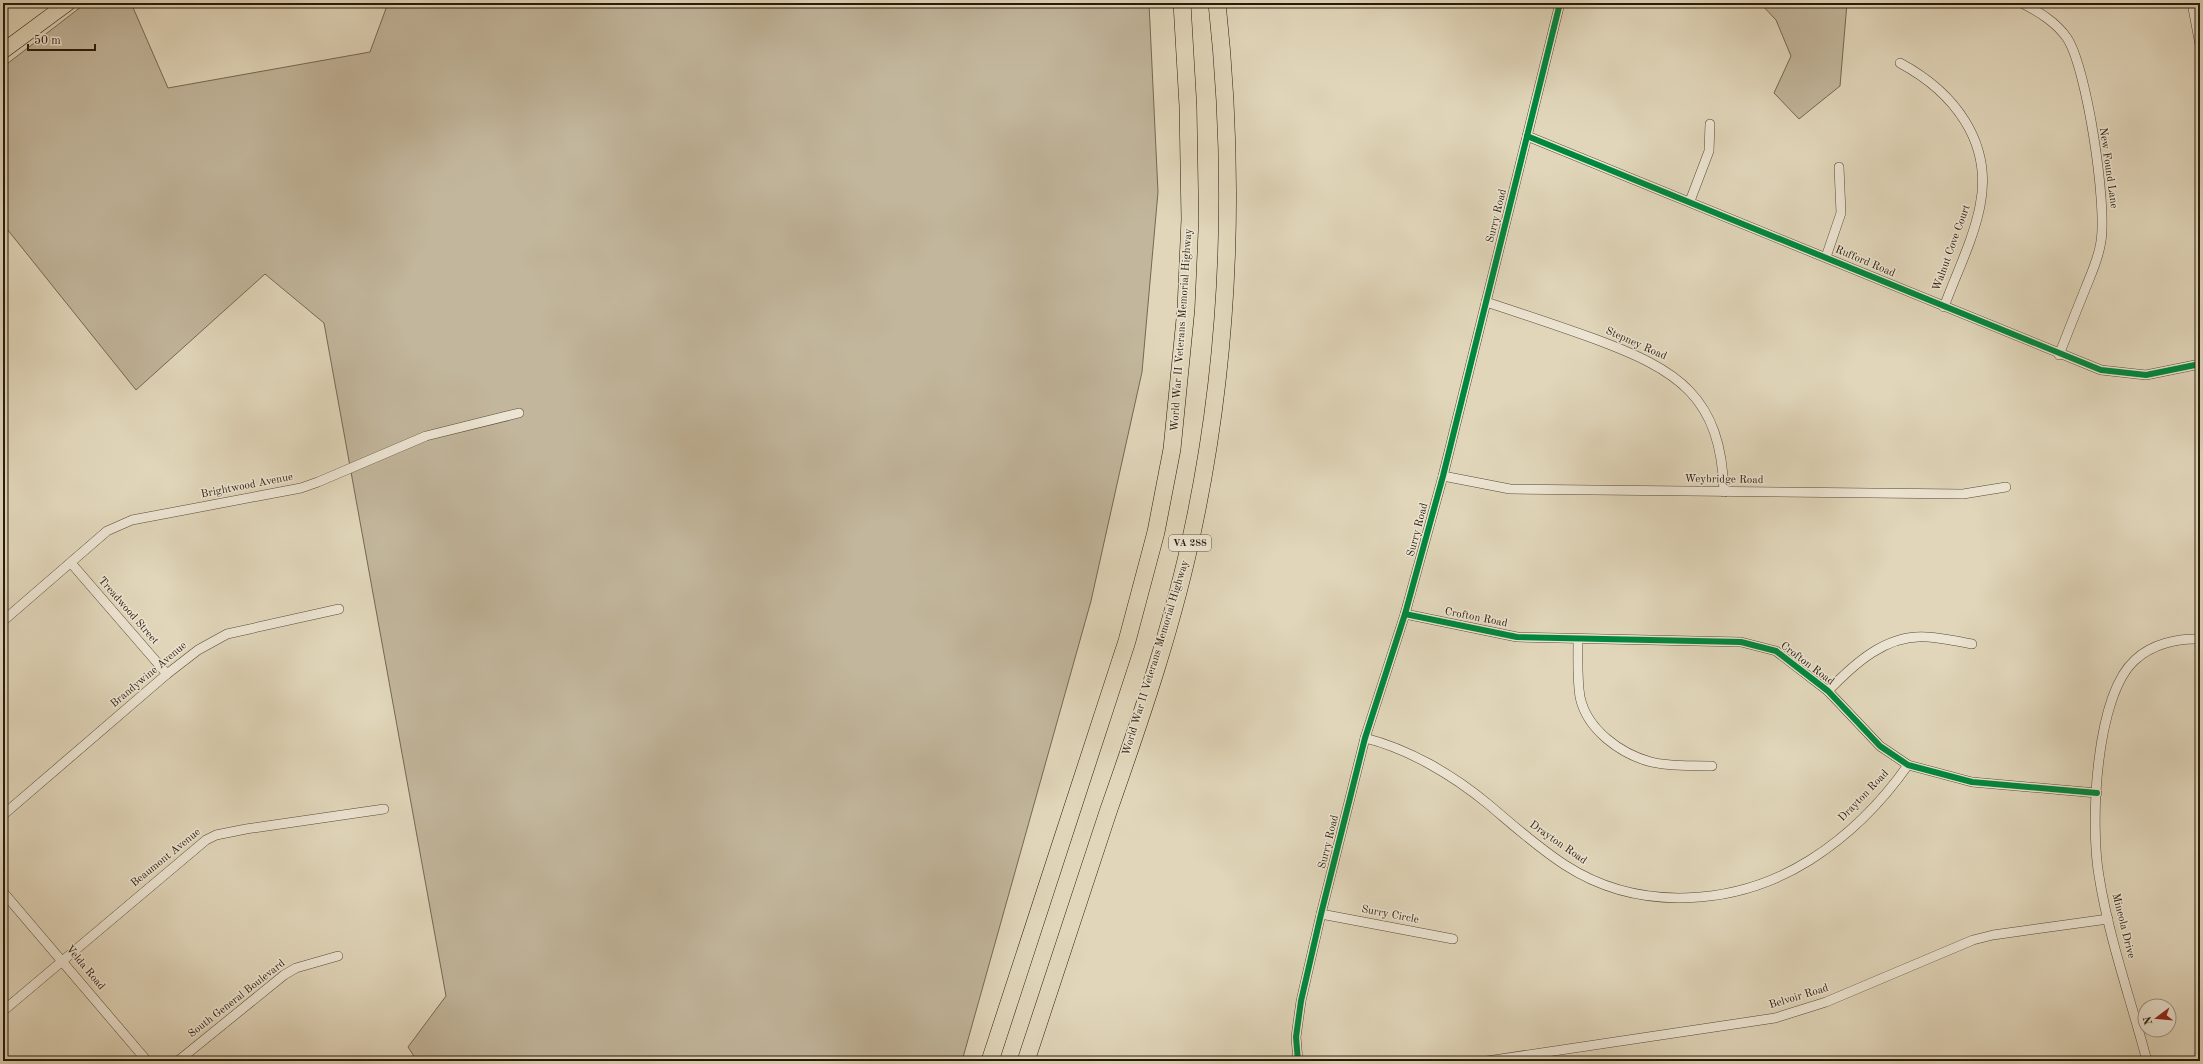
<svg xmlns="http://www.w3.org/2000/svg" width="2203" height="1064" font-family="'Old Standard TT',serif">
	<rect width="100%" height="100%" fill="#e1d6ba"/>
	<filter id="stains"><feTurbulence type="fractalNoise" baseFrequency=".005" numOctaves="4"/><feColorMatrix values="0 0 0 0 .2 0 0 0 0 .09 0 0 0 0 .02 0 0 0 .5 -.17"/></filter>
	<radialGradient id="worn" r=".72"><stop offset=".6" stop-color="#630" stop-opacity="0"/><stop offset="1" stop-color="#630" stop-opacity=".3"/></radialGradient>
	<g fill="#c2b69c" stroke="#756852">
		<path d="M 86,3 L 131,3 L 168,88 L 370,52 L 388,3 L 1149,3 L 1158,192 L 1142,372 L 1091,601 L 962,1061 L 417,1061 L 408,1047 L 446,996 L 324,323 L 265,274 L 136,390 L 3,224 L 3,67 Z"/>
		<path d="M 1760,3 L 1847,3 L 1840,86 L 1799,119 L 1774,93 L 1791,56 L 1776,20 Z"/>
	</g>
	<g fill="none" stroke-linecap="round" stroke-linejoin="round">
		<g stroke="#564935" stroke-width="10">
			<g id="street">
				<path d="M 2022,3 C 2039,12 2056,22 2067,38 C 2087,68 2107,204 2101,241 C 2099,257 2092,272 2086,287 C 2077,309 2068,332 2059,355"/>
				<path d="M 2192,3 L 2200,45"/>
				<path d="M 1900,63 C 1954,92 1993,142 1980,206 C 1973,241 1956,274 1944,307"/>
				<path d="M 1527,136 L 2101,370 L 2146,375 L 2200,364"/>
				<path d="M 1690,201 L 1709,151 L 1710,124"/>
				<path d="M 1826,257 L 1841,213 L 1839,167"/>
				<path d="M 1486,302 C 1523,314 1559,326 1595,339 C 1678,370 1721,396 1724,492"/>
				<path d="M 1443,476 L 1510,489 L 1963,494 L 2006,487"/>
				<path d="M 71,563 L 167,674"/>
				<path d="M 1405,614 L 1517,637 L 1741,642 L 1776,651 L 1828,691 L 1880,746 L 1908,765 L 1972,782 L 2097,793"/>
				<path d="M 3,621 L 107,531 L 132,520 L 301,488 L 318,482 L 426,436 L 519,413"/>
				<path d="M 1578,639 C 1578,658 1577,679 1580,697 C 1587,730 1621,754 1651,762 C 1671,767 1692,765 1712,766"/>
				<path d="M 1828,691 C 1854,664 1886,634 1927,637 C 1942,638 1957,641 1972,644"/>
				<path d="M 1365,738 C 1409,749 1453,775 1488,804 C 1513,825 1537,847 1565,865 C 1639,913 1737,906 1810,860 C 1848,836 1882,802 1908,765"/>
				<path d="M 3,815 L 167,674 L 198,650 L 227,634 L 339,609"/>
				<path d="M 3,892 L 147,1061"/>
				<path d="M 1321,914 L 1453,939"/>
				<path d="M 3,1011 L 206,840 L 216,835 L 246,829 L 384,809"/>
				<path d="M 178,1061 L 284,975 L 296,968 L 338,956"/>
				<path d="M 1298,1061 L 1296,1037 L 1301,1001 L 1321,914 L 1365,738 L 1405,614 L 1443,476 L 1560,3"/>
				<path d="M 1487,1061 L 1775,1018 L 1826,1002 L 1973,940 L 1993,935 L 2108,919"/>
				<path d="M 2147,1061 C 2131,1000 2109,939 2099,876 C 2090,825 2095,696 2135,660 C 2152,644 2178,638 2200,639"/>
			</g>
		</g>
		<g stroke="#281a09" stroke-width="16">
			<path id="primary" d="M 3,51 L 68,3"/>
		</g>
		<g stroke="#281a09" stroke-width="18">
			<g id="highway">
				<path d="M 990,1061 L 1127,641 L 1156,532 L 1172,449 L 1186,309 L 1190,219 L 1188,106 L 1182,3"/>
				<path d="M 1026,1061 C 1053,978 1080,895 1108,812 C 1141,718 1174,622 1194,524 C 1230,352 1236,178 1217,3"/>
			</g>
		</g>
		<use href="#street" stroke="#ece4d2" stroke-width="9"/>
		<use href="#primary" stroke="#e1d6ba" stroke-width="15"/>
		<use href="#highway" stroke="#e1d6ba" stroke-width="17"/>
		<g stroke="#ece4d2" stroke-width="8">
			<g id="cycleway">
				<path d="M 1527,136 L 2101,370 L 2146,375 L 2200,364"/>
				<path d="M 1405,614 L 1517,637 L 1741,642 L 1776,651 L 1828,691 L 1880,746 L 1908,765 L 1972,782 L 2097,793"/>
				<path d="M 1298,1061 L 1296,1037 L 1301,1001 L 1321,914 L 1365,738 L 1405,614 L 1443,476 L 1560,3"/>
			</g>
		</g>
		<use href="#cycleway" stroke="#00873e" stroke-width="6"/>
	</g>
	<g text-anchor="middle" dominant-baseline="central" stroke-width="3" stroke-linejoin="round" paint-order="stroke">
		<rect fill="#ece4d2" stroke="#635745" stroke-width="1" x="1169" y="535" width="42" height="16" rx="3"/>
		<g font-size="10" font-weight="bold" fill="#281a09">
			<text x="1190" y="543">VA 288</text>
		</g>
		<g font-size="11" fill="#281a09" stroke="#ece4d2">
			<text transform="translate(2108 168) rotate(82)">New Found Lane</text>
			<text transform="translate(1497 216) rotate(-76)">Surry Road</text>
			<text transform="translate(1952 248) rotate(-70)">Walnut Cove Court</text>
			<text transform="translate(1865 262) rotate(23)">Rufford Road</text>
			<text transform="translate(1182 330) rotate(-86)">World War II Veterans Memorial Highway</text>
			<text transform="translate(1636 344) rotate(24)">Stepney Road</text>
			<text transform="translate(1724 480) rotate(1)">Weybridge Road</text>
			<text transform="translate(247 486) rotate(-11)">Brightwood Avenue</text>
			<text transform="translate(1418 530) rotate(-75)">Surry Road</text>
			<text transform="translate(128 611) rotate(49)">Treadwood Street</text>
			<text transform="translate(1476 618) rotate(11)">Crofton Road</text>
			<text transform="translate(1156 658) rotate(-73)">World War II Veterans Memorial Highway</text>
			<text transform="translate(1807 664) rotate(37)">Crofton Road</text>
			<text transform="translate(149 675) rotate(-40)">Brandywine Avenue</text>
			<text transform="translate(1864 796) rotate(-46)">Drayton Road</text>
			<text transform="translate(1329 842) rotate(-76)">Surry Road</text>
			<text transform="translate(1558 843) rotate(35)">Drayton Road</text>
			<text transform="translate(166 858) rotate(-39)">Beaumont Avenue</text>
			<text transform="translate(1390 915) rotate(11)">Surry Circle</text>
			<text transform="translate(2123 926) rotate(76)">Mineola Drive</text>
			<text transform="translate(85 968) rotate(50)">Velda Road</text>
			<text transform="translate(1799 997) rotate(-17)">Belvoir Road</text>
			<text transform="translate(237 999) rotate(-38)">South General Boulevard</text>
		</g>
	</g>
	<rect width="2203" height="1064" fill="none" stroke="#e1d6ba" stroke-width="16"/>
	<rect x="4" y="4" width="2195" height="1056" fill="none" stroke="#281a09" stroke-width="2"/>
	<rect x="8" y="8" width="2187" height="1048" fill="none" stroke="#281a09"/>
	<g transform="translate(2157 1018) rotate(254)"><circle r="19" fill="#ece4d2" stroke="#9e9382"/>
	<path d="M0-3L7 15L0 10L-7 15Z" fill="#8f2418"/>
	<text y="-6" font-size="11" font-weight="bold" text-anchor="middle" fill="#281a09">N</text>
	</g>
	<path d="M28 44v6h67v-6" fill="none" stroke="#281a09" stroke-width="2"/>
	<text x="34" y="44" font-size="12" fill="#281a09" stroke="#ece4d2" stroke-width="3" paint-order="stroke">50 m</text>
	<rect width="100%" height="100%" filter="url(#stains)"/>
	<rect width="100%" height="100%" fill="url(#worn)"/>
</svg>
